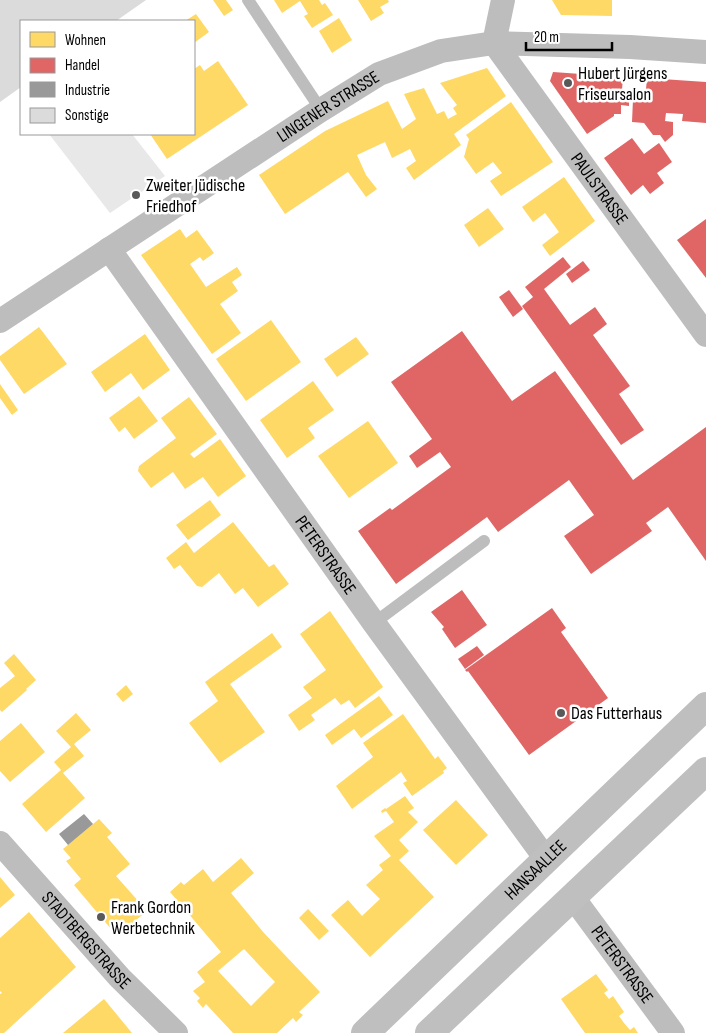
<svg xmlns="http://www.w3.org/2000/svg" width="706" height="1033" font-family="'Sofia Sans Condensed',sans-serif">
	<rect width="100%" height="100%" fill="#fff"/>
	<path fill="#e8e8e8" d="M 49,134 L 132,134 L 165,176 L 110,213 Z"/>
	<g fill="#ffd966" fill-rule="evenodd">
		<path d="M 213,0 L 226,0 L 233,10 L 224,16 Z"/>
		<path d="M 274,0 L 319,0 L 322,5 L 325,3 L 333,15 L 312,28 L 304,16 L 308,14 L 300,1 L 282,13 Z"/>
		<path d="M 358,0 L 388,0 L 389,2 L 380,7 L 384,13 L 371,21 Z"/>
		<path d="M 552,0 L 612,0 L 612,16 L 561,15 Z"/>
		<path d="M 196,14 L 209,32 L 194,43 L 194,21 L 185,21 Z"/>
		<path d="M 339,18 L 352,40 L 332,53 L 319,31 Z"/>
		<path d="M 218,61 L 248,105 L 167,159 L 150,134 L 194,134 L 194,69 L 200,65 L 204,71 Z"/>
		<path d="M 487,68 L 506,96 L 454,134 L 461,145 L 414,180 L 406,168 L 416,161 L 410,149 L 392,158 L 385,142 L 357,155 L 366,175 L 377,189 L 366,197 L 348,172 L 285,214 L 259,175 L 325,131 L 388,101 L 402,129 L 416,119 L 404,94 L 424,88 L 437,114 L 444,111 L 448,119 L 457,114 L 453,108 L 457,105 L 440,83 Z"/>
		<path d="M 511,102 L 553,162 L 501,196 L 490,181 L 502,173 L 493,162 L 476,174 L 464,157 L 469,139 L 466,135 Z"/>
		<path d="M 564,177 L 595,221 L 550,256 L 542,245 L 559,232 L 545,213 L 533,222 L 522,207 Z"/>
		<path d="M 488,208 L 504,229 L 479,247 L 464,225 Z"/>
		<path d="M 180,229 L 186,238 L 197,230 L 214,253 L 203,261 L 200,257 L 190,264 L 206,287 L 237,267 L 242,275 L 232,282 L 238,291 L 220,304 L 241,333 L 212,354 L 141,255 Z"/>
		<path d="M 271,320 L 301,362 L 246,401 L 216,359 Z"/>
		<path d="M 39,327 L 67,364 L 24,394 L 0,360 L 0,356 Z"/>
		<path d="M 145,334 L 170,370 L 143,390 L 131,373 L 105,392 L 91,372 Z"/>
		<path d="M 356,337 L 369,354 L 337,377 L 324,359 Z"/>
		<path d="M 313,381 L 334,410 L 308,428 L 315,438 L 287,458 L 260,420 Z"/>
		<path d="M 0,384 L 18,410 L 12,415 L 0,398 Z"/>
		<path d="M 139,396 L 158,421 L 134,439 L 125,427 L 119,432 L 109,418 Z"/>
		<path d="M 189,397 L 217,434 L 190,454 L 194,458 L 220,439 L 246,476 L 218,497 L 203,477 L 185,489 L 173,472 L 151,488 L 138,471 L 139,466 L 176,438 L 161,418 Z"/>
		<path d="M 368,421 L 398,463 L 349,498 L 318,456 Z"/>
		<path d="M 210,500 L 221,515 L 188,540 L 176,525 Z"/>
		<path d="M 233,522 L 269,567 L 274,564 L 289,584 L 258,607 L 243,588 L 235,594 L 219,573 L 202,587 L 197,586 L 180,565 L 174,569 L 166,558 L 186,542 L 194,553 Z"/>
		<path d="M 330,611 L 383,687 L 355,708 L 349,700 L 341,705 L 335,698 L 311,715 L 315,720 L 299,731 L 288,715 L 312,698 L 303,687 L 326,670 L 300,634 Z"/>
		<path d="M 272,633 L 282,647 L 230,684 L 265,732 L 220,763 L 189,723 L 218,701 L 205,682 Z"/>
		<path d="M 14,654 L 36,680 L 26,689 L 27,690 L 2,712 L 0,710 L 0,688 L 15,676 L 4,663 Z"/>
		<path d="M 126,685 L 133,694 L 123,702 L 116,694 Z"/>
		<path d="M 379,696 L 393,715 L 361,738 L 354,729 L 332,745 L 325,735 Z"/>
		<path d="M 76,713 L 91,730 L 74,744 L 84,756 L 63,773 L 85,798 L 46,832 L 22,804 L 61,770 L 54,762 L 71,747 L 56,731 Z"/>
		<path d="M 403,714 L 435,759 L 438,756 L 447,768 L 443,771 L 444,773 L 412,796 L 403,783 L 407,781 L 401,772 L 352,809 L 336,786 L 373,757 L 363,743 Z"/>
		<path d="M 21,723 L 45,752 L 10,782 L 0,771 L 0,741 Z"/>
		<path d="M 405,796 L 414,808 L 408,812 L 418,822 L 399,840 L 409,851 L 399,860 L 434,897 L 370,957 L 331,915 L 348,900 L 362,916 L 380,899 L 366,885 L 383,870 L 379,865 L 391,856 L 374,836 L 394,822 L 386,811 L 382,813 L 381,811 L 385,808 L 386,809 Z"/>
		<path d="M 456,800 L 488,835 L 456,865 L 423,830 Z"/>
		<path d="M 99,819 L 112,833 L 107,837 L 130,864 L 116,876 L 147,911 L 117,936 L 74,885 L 81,879 L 66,861 L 71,858 L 63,849 Z"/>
		<path d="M 241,858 L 254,873 L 231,893 L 264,933 L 320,992 L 299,1012 L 303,1015 L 296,1022 L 293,1018 L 277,1033 L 233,1033 L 206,1004 L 203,1008 L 197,1001 L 200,998 L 193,991 L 205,982 L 197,972 L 221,952 L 170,892 L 181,882 L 184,885 L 203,869 L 213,882 ZM 244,949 L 275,982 L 251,1006 L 218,971 Z"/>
		<path d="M 0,877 L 15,895 L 0,908 Z"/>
		<path d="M 308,909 L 329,931 L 319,940 L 299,918 Z"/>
		<path d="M 29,912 L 76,967 L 4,1033 L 0,1033 L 0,994 L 2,993 L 0,991 L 0,938 Z"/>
		<path d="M 596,974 L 608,990 L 604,993 L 609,999 L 613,996 L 624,1012 L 619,1016 L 624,1023 L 630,1030 L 634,1027 L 638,1033 L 585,1033 L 561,999 Z"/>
		<path d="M 104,999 L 132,1033 L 63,1033 Z"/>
	</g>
	<g fill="#e06666">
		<path d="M 553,72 L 623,77 L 622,90 L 629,90 L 629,106 L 621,105 L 621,114 L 614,114 L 614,116 L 587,134 L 550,81 Z"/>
		<path d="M 647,78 L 706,82 L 706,123 L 682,121 L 683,114 L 666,113 L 665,121 L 673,122 L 673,135 L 665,142 L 660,135 L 653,135 L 644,123 L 632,122 L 633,99 L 645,100 Z"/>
		<path d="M 632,138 L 644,154 L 659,143 L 672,162 L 657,173 L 664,183 L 650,194 L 643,185 L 631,195 L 604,158 Z"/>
		<path d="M 706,219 L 706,278 L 677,240 Z"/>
		<path d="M 563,257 L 571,267 L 544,289 L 570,325 L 595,307 L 607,324 L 593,335 L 630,386 L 619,394 L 644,430 L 621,445 L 522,306 L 533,297 L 525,287 Z"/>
		<path d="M 583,261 L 590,270 L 572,283 L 566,274 Z"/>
		<path d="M 509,290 L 523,309 L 513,317 L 499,297 Z"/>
		<path d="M 462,331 L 512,401 L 555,371 L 633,480 L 706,427 L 706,561 L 668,507 L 646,523 L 652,531 L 591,574 L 564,536 L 594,515 L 569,480 L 498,532 L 487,517 L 396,584 L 358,531 L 390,508 L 392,510 L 451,467 L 440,452 L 417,468 L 409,456 L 432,439 L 391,382 Z"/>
		<path d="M 462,590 L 487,625 L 455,648 L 442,629 L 444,627 L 431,612 Z"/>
		<path d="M 552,608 L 566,628 L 561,632 L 608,698 L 529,755 L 468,671 L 467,672 L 465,670 Z"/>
		<path d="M 477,646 L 484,655 L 465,669 L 458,659 Z"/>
	</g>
	<path fill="#999" d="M 84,814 L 93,824 L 68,845 L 59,834 Z"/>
	<path fill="#dbdbdb" d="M 0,0 L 146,0 L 116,21 L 21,21 L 21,87 L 0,102 Z"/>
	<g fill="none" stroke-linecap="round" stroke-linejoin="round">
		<g stroke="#bdbdbd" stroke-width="12">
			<path d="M 248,0 L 321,110"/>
			<path d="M 374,623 L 484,541"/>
		</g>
		<g stroke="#bdbdbd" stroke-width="24">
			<path id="s1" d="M 494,43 L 706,335"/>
			<path d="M 494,43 L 503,0"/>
			<path id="s2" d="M 109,249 L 374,623 L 546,859"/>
			<path id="s3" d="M 0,321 L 321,110 L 379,74 L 441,51 L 494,43 L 630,47 L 706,52"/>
			<path id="s4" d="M 0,843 L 120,978 L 176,1033"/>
			<path id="s5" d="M 572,896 L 673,1033"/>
		</g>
		<g stroke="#bfbfbf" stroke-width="28">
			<path id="s6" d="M 365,1033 L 706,706"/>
			<path d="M 429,1033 L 706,771"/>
		</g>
	</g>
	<g fill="#595959" stroke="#fff" stroke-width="2">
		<circle cx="568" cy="83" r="5"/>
		<circle cx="136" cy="195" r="5"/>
		<circle cx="561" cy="713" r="5"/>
		<circle cx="101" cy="917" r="5"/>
	</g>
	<g text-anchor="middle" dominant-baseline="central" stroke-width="5" stroke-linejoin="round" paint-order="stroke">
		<g font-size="18" fill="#000" stroke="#fff" text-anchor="start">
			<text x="578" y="73">Hubert Jürgens<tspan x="578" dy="21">Friseursalon</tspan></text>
			<text x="146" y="185">Zweiter Jüdische<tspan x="146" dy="21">Friedhof</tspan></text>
			<text x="571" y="713">Das Futterhaus</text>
			<text x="111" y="907">Frank Gordon<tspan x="111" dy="21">Werbetechnik</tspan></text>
		</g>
		<g font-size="18" fill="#000" stroke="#fff">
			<text stroke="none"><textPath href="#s3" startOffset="392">LINGENER STRASSE</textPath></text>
			<text stroke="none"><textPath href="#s1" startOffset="180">PAULSTRASSE</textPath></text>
			<text stroke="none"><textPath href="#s2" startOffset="375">PETERSTRASSE</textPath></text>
			<text stroke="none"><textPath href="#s6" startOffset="236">HANSAALLEE</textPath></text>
			<text stroke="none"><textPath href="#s4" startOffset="130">STADTBERGSTRASSE</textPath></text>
			<text stroke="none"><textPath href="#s5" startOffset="85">PETERSTRASSE</textPath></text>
		</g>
	</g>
	<rect x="20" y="20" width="175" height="115" fill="#ffffff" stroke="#999999"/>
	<rect x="30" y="32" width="25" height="15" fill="#ffd966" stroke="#999999"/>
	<text x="65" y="45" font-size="15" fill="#000000">Wohnen</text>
	<rect x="30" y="58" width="25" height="15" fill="#e06666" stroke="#999999"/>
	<text x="65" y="70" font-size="15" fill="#000000">Handel</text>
	<rect x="30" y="82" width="25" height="15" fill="#999999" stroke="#999999"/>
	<text x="65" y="95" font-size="15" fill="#000000">Industrie</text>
	<rect x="30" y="108" width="25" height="15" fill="#dbdbdb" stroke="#999999"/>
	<text x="65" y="120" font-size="15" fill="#000000">Sonstige</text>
	<path d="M526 42v8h86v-8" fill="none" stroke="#000000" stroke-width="2.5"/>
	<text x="534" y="42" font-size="15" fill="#000000" stroke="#ffffff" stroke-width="4" paint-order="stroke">20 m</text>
</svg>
